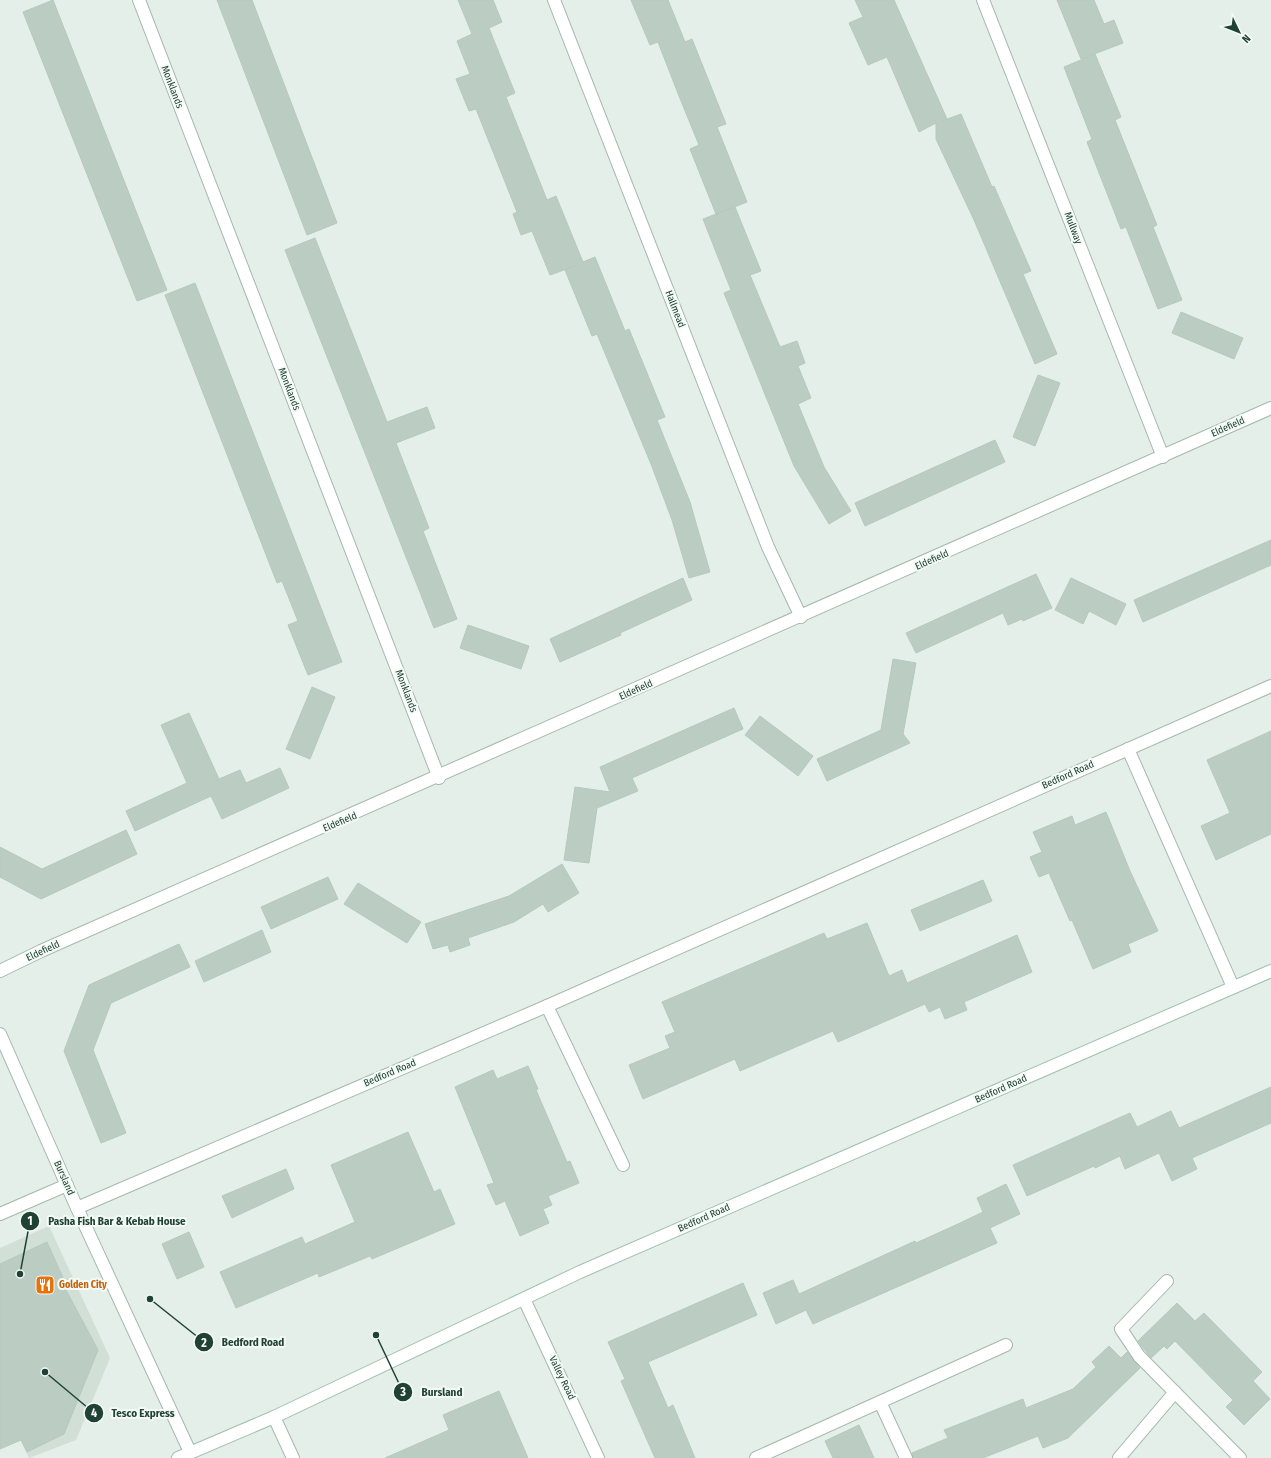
<svg xmlns="http://www.w3.org/2000/svg" width="1271" height="1458" font-family="'Fira Sans Condensed',sans-serif">
	<rect width="100%" height="100%" fill="#e3efe8"/>
	<path fill="#d1dfd7" d="M 49,1226 L 110,1358 L 76,1440 L 29,1458 L 0,1394 L 0,1248 Z"/>
	<g fill="#bbcdc3" stroke="#b5c9be">
		<path d="M 53,0 L 167,290 L 137,301 L 23,12 Z"/>
		<path d="M 217,0 L 252,0 L 337,223 L 307,235 Z"/>
		<path d="M 458,0 L 493,0 L 502,22 L 489,28 L 515,93 L 506,97 L 547,200 L 556,196 L 583,262 L 595,257 L 625,331 L 629,329 L 665,417 L 657,420 L 690,502 L 710,572 L 689,578 L 672,520 L 651,464 L 597,334 L 592,336 L 565,270 L 575,266 L 550,275 L 532,231 L 521,235 L 513,214 L 517,212 L 476,109 L 469,111 L 456,79 L 470,74 L 457,41 L 472,34 Z"/>
		<path d="M 631,0 L 668,0 L 685,42 L 692,39 L 726,124 L 717,127 L 747,202 L 716,214 L 690,149 L 699,145 L 679,96 L 658,42 L 650,45 Z"/>
		<path d="M 855,0 L 894,0 L 947,119 L 942,121 L 961,114 L 992,187 L 994,186 L 1031,271 L 1023,274 L 1057,354 L 1035,364 L 974,220 L 936,139 L 936,123 L 919,132 L 887,57 L 868,65 L 849,23 L 863,17 Z"/>
		<path d="M 1057,0 L 1094,0 L 1104,24 L 1114,20 L 1123,43 L 1081,59 Z"/>
		<path d="M 1095,54 L 1121,117 L 1115,120 L 1157,225 L 1153,227 L 1182,300 L 1158,309 L 1126,227 L 1121,229 L 1087,142 L 1092,139 L 1064,67 Z"/>
		<path d="M 735,207 L 761,271 L 750,275 L 780,347 L 797,341 L 805,363 L 798,366 L 811,398 L 798,404 L 824,467 L 851,511 L 829,524 L 794,466 L 724,293 L 731,290 L 703,219 Z"/>
		<path d="M 315,238 L 387,422 L 427,407 L 435,428 L 396,443 L 429,528 L 423,531 L 457,619 L 434,628 L 285,250 Z"/>
		<path d="M 195,283 L 342,662 L 308,675 L 288,625 L 298,621 L 282,581 L 277,583 L 165,295 Z"/>
		<path d="M 1181,312 L 1243,338 L 1234,359 L 1172,333 Z"/>
		<path d="M 1038,375 L 1060,383 L 1035,446 L 1013,437 Z"/>
		<path d="M 995,440 L 1005,462 L 865,526 L 855,503 Z"/>
		<path d="M 1271,540 L 1271,565 L 1143,622 L 1134,600 Z"/>
		<path d="M 1036,574 L 1052,608 L 1023,621 L 1022,619 L 1008,625 L 1003,613 L 916,653 L 906,633 Z"/>
		<path d="M 683,578 L 692,600 L 620,633 L 621,635 L 560,662 L 550,639 Z"/>
		<path d="M 1071,578 L 1126,604 L 1116,625 L 1089,611 L 1083,624 L 1055,610 Z"/>
		<path d="M 468,625 L 529,646 L 521,669 L 460,648 Z"/>
		<path d="M 893,659 L 916,663 L 903,734 L 910,743 L 827,781 L 817,759 L 881,730 Z"/>
		<path d="M 312,687 L 335,697 L 310,759 L 286,749 Z"/>
		<path d="M 734,708 L 743,729 L 632,778 L 638,791 L 597,808 L 589,863 L 564,860 L 575,787 L 610,792 L 600,767 Z"/>
		<path d="M 189,713 L 219,779 L 240,770 L 246,783 L 280,768 L 289,788 L 222,819 L 211,796 L 135,831 L 126,811 L 187,783 L 161,725 Z"/>
		<path d="M 760,716 L 813,756 L 798,776 L 745,735 Z"/>
		<path d="M 1271,731 L 1271,834 L 1216,860 L 1201,826 L 1230,813 L 1207,760 Z"/>
		<path d="M 1106,812 L 1130,871 L 1158,931 L 1128,944 L 1131,952 L 1093,969 L 1072,920 L 1070,921 L 1049,873 L 1039,877 L 1030,857 L 1042,852 L 1033,832 L 1072,816 L 1075,825 Z"/>
		<path d="M 126,830 L 137,854 L 41,899 L 0,877 L 0,847 L 42,869 Z"/>
		<path d="M 562,864 L 579,893 L 548,912 L 543,904 L 514,922 L 468,938 L 470,945 L 450,952 L 448,945 L 433,949 L 425,924 L 509,896 Z"/>
		<path d="M 328,877 L 338,899 L 271,929 L 261,907 Z"/>
		<path d="M 983,880 L 992,901 L 920,931 L 911,910 Z"/>
		<path d="M 358,883 L 421,922 L 407,943 L 344,904 Z"/>
		<path d="M 867,923 L 889,976 L 902,970 L 907,983 L 1017,935 L 1032,972 L 964,1002 L 967,1010 L 945,1019 L 940,1007 L 929,1012 L 925,1004 L 838,1042 L 833,1031 L 740,1071 L 735,1059 L 643,1099 L 629,1065 L 670,1048 L 665,1036 L 675,1032 L 662,1002 L 824,933 L 827,939 Z"/>
		<path d="M 262,930 L 271,952 L 204,982 L 195,961 Z"/>
		<path d="M 179,944 L 190,967 L 111,1003 L 93,1050 L 126,1133 L 101,1143 L 64,1051 L 89,985 Z"/>
		<path d="M 528,1066 L 538,1089 L 536,1090 L 567,1162 L 570,1161 L 579,1183 L 548,1196 L 552,1205 L 543,1209 L 549,1223 L 520,1236 L 505,1201 L 496,1205 L 487,1185 L 494,1183 L 455,1087 L 493,1070 L 497,1079 Z"/>
		<path d="M 1271,1087 L 1271,1123 L 1192,1158 L 1197,1169 L 1172,1181 L 1159,1153 L 1125,1169 L 1120,1156 L 1095,1168 L 1094,1166 L 1027,1196 L 1013,1165 L 1130,1113 L 1137,1127 L 1171,1111 L 1179,1128 Z"/>
		<path d="M 408,1132 L 434,1192 L 440,1189 L 455,1224 L 372,1259 L 370,1256 L 319,1277 L 318,1273 L 236,1308 L 220,1272 L 302,1237 L 305,1244 L 355,1222 L 331,1165 Z"/>
		<path d="M 286,1169 L 294,1189 L 232,1218 L 222,1196 Z"/>
		<path d="M 1006,1184 L 1020,1214 L 990,1228 L 997,1243 L 813,1324 L 806,1310 L 776,1324 L 763,1293 L 793,1280 L 799,1294 L 915,1241 L 916,1243 L 958,1224 L 983,1212 L 977,1198 Z"/>
		<path d="M 189,1232 L 204,1267 L 177,1279 L 162,1244 Z"/>
		<path d="M 47,1242 L 68,1289 L 66,1290 L 98,1350 L 64,1434 L 27,1452 L 21,1440 L 0,1449 L 0,1264 Z"/>
		<path d="M 743,1283 L 757,1315 L 648,1362 L 668,1408 L 673,1405 L 695,1458 L 655,1458 L 621,1381 L 625,1379 L 608,1342 Z"/>
		<path d="M 1177,1303 L 1195,1321 L 1204,1313 L 1262,1372 L 1253,1381 L 1270,1399 L 1244,1425 L 1226,1407 L 1233,1400 L 1175,1341 L 1167,1349 L 1164,1346 L 1151,1358 L 1138,1341 Z"/>
		<path d="M 1109,1346 L 1121,1358 L 1127,1352 L 1140,1368 L 1068,1438 L 1043,1448 L 1038,1436 L 983,1458 L 913,1458 L 912,1453 L 948,1438 L 944,1430 L 1023,1399 L 1026,1408 L 1073,1389 L 1096,1367 L 1092,1362 Z"/>
		<path d="M 499,1391 L 528,1458 L 385,1458 L 449,1430 L 443,1415 Z"/>
		<path d="M 859,1425 L 874,1458 L 833,1458 L 825,1441 Z"/>
	</g>
	<g fill="none" stroke-linecap="round" stroke-linejoin="round">
		<g stroke="#a5b8af" stroke-width="14">
			<g id="lane">
				<path d="M 0,1214 L 67,1185"/>
				<path d="M 1167,1281 L 1121,1329 L 1139,1356 L 1240,1458"/>
				<path d="M 274,1417 L 293,1458"/>
				<path d="M 756,1458 L 1006,1345"/>
				<path d="M 1119,1458 L 1175,1392"/>
			</g>
		</g>
		<g stroke="#a5b8af" stroke-width="14">
			<g id="street">
				<path d="M 139,0 L 439,778"/>
				<path d="M 554,0 L 768,547 L 801,617"/>
				<path d="M 983,0 L 1163,457"/>
				<path d="M 1128,749 L 1233,987"/>
				<path d="M 0,971 L 41,951 C 452,773 862,592 1271,408"/>
				<path d="M 547,1006 L 623,1165"/>
				<path d="M 0,1034 L 77,1208 L 190,1452"/>
				<path d="M 77,1208 L 547,1006 L 1271,686"/>
				<path d="M 524,1299 L 598,1458"/>
				<path d="M 880,1402 L 906,1458"/>
			</g>
		</g>
		<g stroke="#a3bfb1" stroke-width="14">
			<path id="secondary" d="M 178,1458 L 274,1417 L 580,1272 L 1271,971"/>
		</g>
		<use href="#lane" stroke="#fff" stroke-width="12"/>
		<use href="#street" stroke="#fff" stroke-width="12"/>
		<use href="#secondary" stroke="#fff" stroke-width="12"/>
	</g>
	<defs>
		<g id="restaurant-square" transform="scale(1)"><rect x="-9" y="-9" width="18" height="18" rx="4" fill="#e8710a" stroke="#f4faf7"/><path d="M-5-6h1v4h1v-4h1v4h1v-4h1v5L-1.5 .5V6h-2V.5L-5-1ZM5-6V6H3V1.5H1.5Q1.5-4 5-6Z" fill="#fff"/></g>
	</defs>
	<g fill-rule="evenodd">
		<use href="#restaurant-square" x="45" y="1285"/>
	</g>
	<g text-anchor="middle" dominant-baseline="central" stroke-width="4" stroke-linejoin="round" paint-order="stroke">
		<g font-size="10" fill="#204235" stroke="#f4faf7">
			<text transform="translate(172 87) rotate(69)">Monklands</text>
			<text transform="translate(1073 228) rotate(69)">Mullway</text>
			<text transform="translate(675 309) rotate(69)">Hallmead</text>
			<text transform="translate(289 389) rotate(69)">Monklands</text>
			<text transform="translate(1228 427) rotate(-24)">Eldefield</text>
			<text transform="translate(932 560) rotate(-24)">Eldefield</text>
			<text transform="translate(636 690) rotate(-24)">Eldefield</text>
			<text transform="translate(406 691) rotate(69)">Monklands</text>
			<text transform="translate(1068 775) rotate(-24)">Bedford Road</text>
			<text transform="translate(340 822) rotate(-23)">Eldefield</text>
			<text transform="translate(43 951) rotate(-25)">Eldefield</text>
			<text transform="translate(390 1073) rotate(-23)">Bedford Road</text>
			<text transform="translate(1001 1089) rotate(-24)">Bedford Road</text>
			<text transform="translate(64 1178) rotate(66)">Bursland</text>
			<text transform="translate(704 1218) rotate(-24)">Bedford Road</text>
			<text transform="translate(562 1378) rotate(64)">Valley Road</text>
		</g>
		<g font-size="10" font-weight="bold" fill="#c56008" stroke="#f4faf7" text-anchor="start">
			<text x="59" y="1285">Golden City</text>
		</g>
	</g>
	<path fill="none" stroke="#204235" stroke-width="1.5" d="M20 1274L30 1221M150 1299L204 1342M376 1335L403 1392M45 1372L94 1413"/>
	<g fill="#204235" stroke="#f4faf7" stroke-width="1.5">
		<circle cx="20" cy="1274" r="4"/>
		<circle cx="150" cy="1299" r="4"/>
		<circle cx="376" cy="1335" r="4"/>
		<circle cx="45" cy="1372" r="4"/>
		<circle cx="30" cy="1221" r="10"/>
		<circle cx="204" cy="1342" r="10"/>
		<circle cx="403" cy="1392" r="10"/>
		<circle cx="94" cy="1413" r="10"/>
	</g>
	<g font-size="12" text-anchor="middle" font-weight="bold" fill="#fff">
		<text x="30" y="1225">1</text>
		<text x="204" y="1347">2</text>
		<text x="403" y="1396">3</text>
		<text x="94" y="1417">4</text>
	</g>
	<g font-size="11" text-anchor="middle" font-weight="bold" fill="#204235" stroke="#f4faf7" stroke-width="4" stroke-linejoin="round" paint-order="stroke">
		<text x="117" y="1225">Pasha Fish Bar &amp; Kebab House</text>
		<text x="253" y="1346">Bedford Road</text>
		<text x="442" y="1396">Bursland</text>
		<text x="143" y="1417">Tesco Express</text>
	</g>
	<g transform="translate(1239 32) rotate(133)" stroke="#f4faf7" stroke-width="3" paint-order="stroke">
	<path d="M0-3L7 15L0 10L-7 15Z" fill="#204235"/>
	<text y="-6" font-size="11" font-weight="bold" text-anchor="middle" fill="#204235">N</text>
	</g>
</svg>
